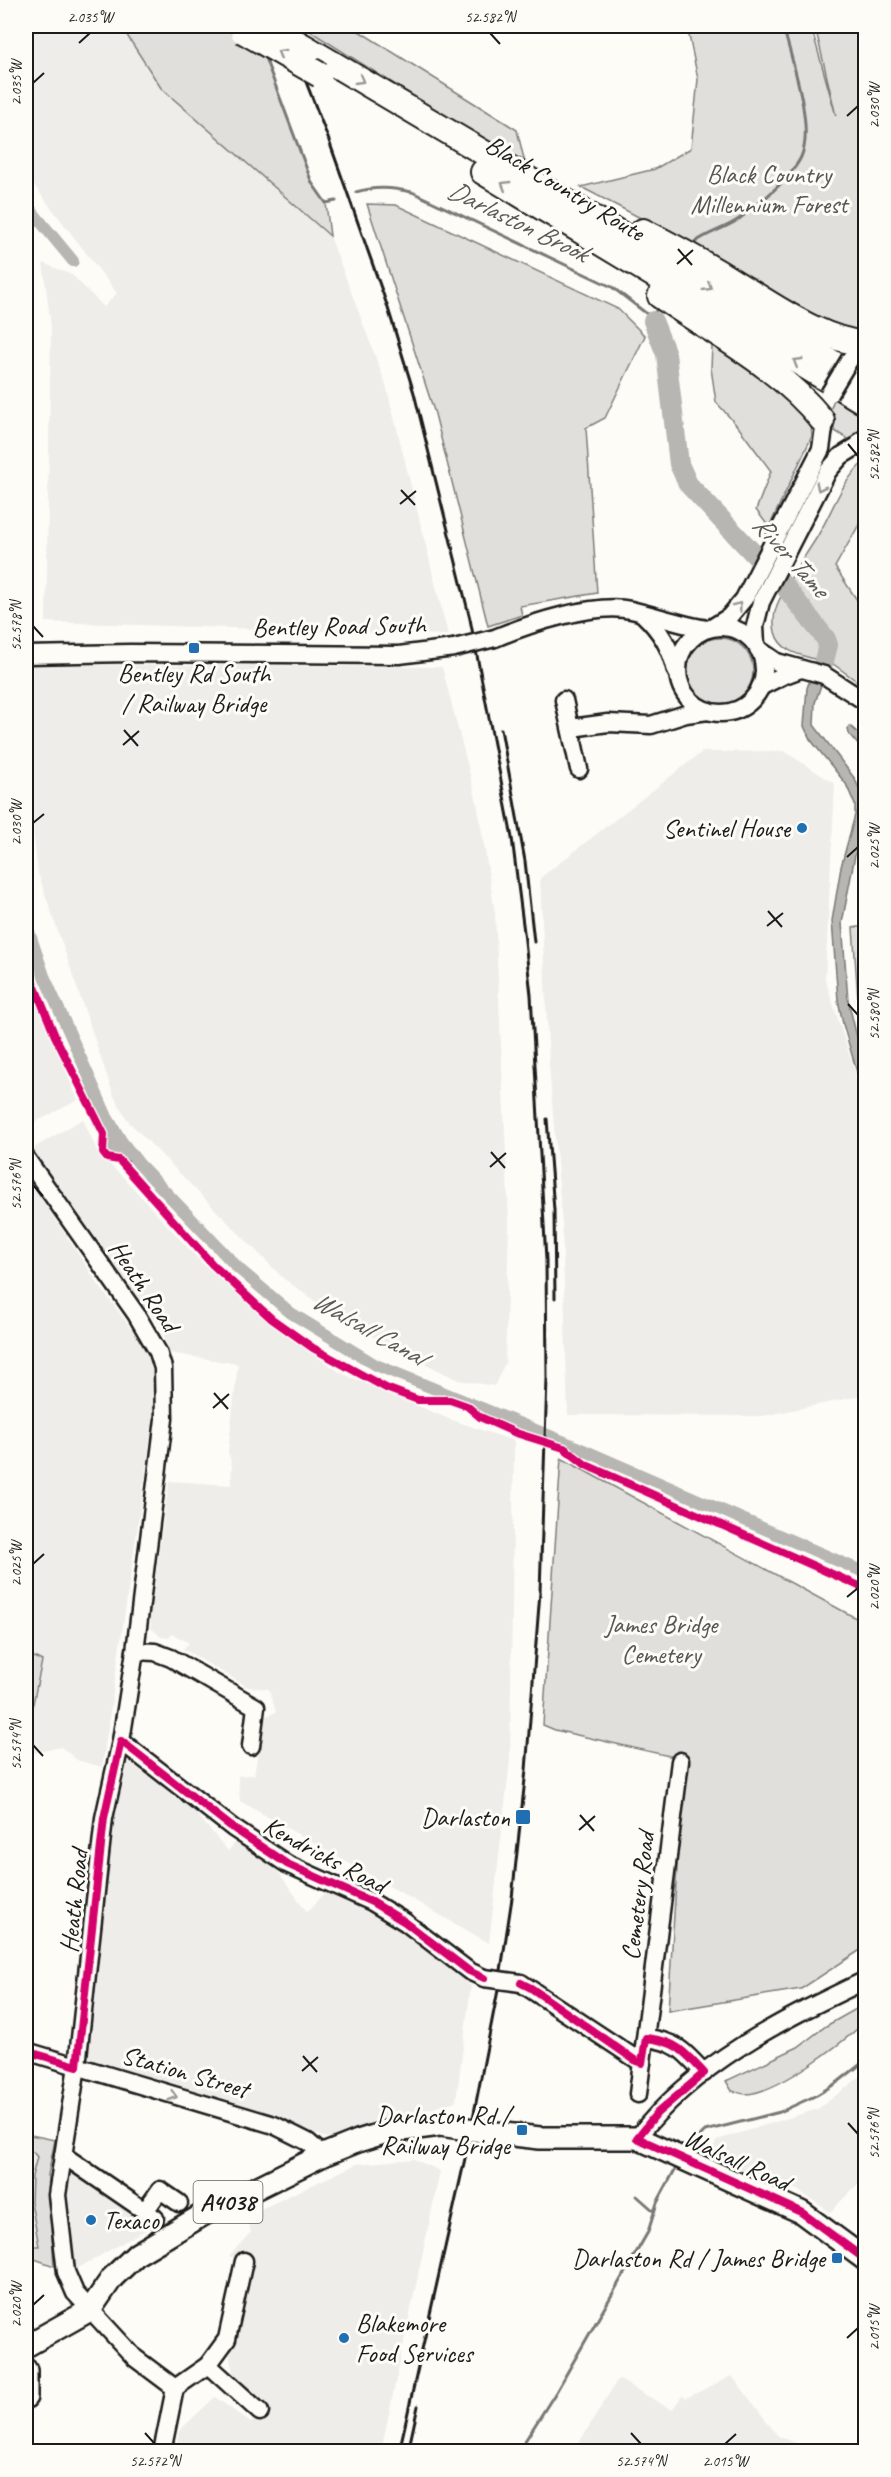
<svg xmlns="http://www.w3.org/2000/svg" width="891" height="2477" font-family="Caveat,sans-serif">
	<rect width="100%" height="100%" fill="#fdfcf7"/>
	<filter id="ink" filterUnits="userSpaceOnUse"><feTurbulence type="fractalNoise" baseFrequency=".0167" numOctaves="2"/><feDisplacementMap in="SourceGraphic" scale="12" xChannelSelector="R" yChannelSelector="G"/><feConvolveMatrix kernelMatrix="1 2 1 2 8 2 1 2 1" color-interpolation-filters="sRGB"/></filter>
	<g filter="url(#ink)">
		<g fill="#eeede9">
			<path d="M 26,26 L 126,26 L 161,88 L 330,236 L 386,385 L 448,635 L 46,622 L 51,327 L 43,263 L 72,275 L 104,307 L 117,293 L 26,175 Z"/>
			<path d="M 32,664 L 442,667 L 477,802 L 495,913 L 509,1222 L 505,1363 L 494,1386 L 458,1380 L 406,1354 L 340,1319 L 283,1278 L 129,1122 L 114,1096 L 38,873 L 27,776 Z"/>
			<path d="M 784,751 L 835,784 L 825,979 L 865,1103 L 865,1395 L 763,1416 L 568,1415 L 562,1224 L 549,1064 L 540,878 L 702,752 Z"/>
			<path d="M 26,976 L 78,1100 L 26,1127 Z"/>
			<path d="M 83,1119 L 98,1153 L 124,1178 L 201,1262 L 282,1333 L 341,1373 L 449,1419 L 514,1441 L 510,1760 L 489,1943 L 240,1801 L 238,1776 L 254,1775 L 264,1717 L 276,1712 L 269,1689 L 248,1687 L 183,1649 L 189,1643 L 173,1634 L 168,1638 L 161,1637 L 151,1628 L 150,1616 L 169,1481 L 231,1485 L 232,1465 L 228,1452 L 238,1364 L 170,1353 L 160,1324 L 144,1308 L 32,1149 Z"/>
			<path d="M 26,1175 L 98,1284 L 145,1347 L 154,1376 L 154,1408 L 147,1462 L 102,1767 L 77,1760 L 61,1747 L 26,1755 L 26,1710 L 32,1712 L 42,1662 L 26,1653 Z"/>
			<path d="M 126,1760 L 187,1803 L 228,1851 L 239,1838 L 271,1862 L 307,1912 L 328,1890 L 377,1914 L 418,1941 L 471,1986 L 456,2101 L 334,2138 L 323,2137 L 270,2113 L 85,2059 L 114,1814 L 122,1761 Z"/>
			<path d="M 865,2073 L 865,2184 L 862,2180 L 830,2212 L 796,2189 L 790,2189 L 708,2158 L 717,2140 L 818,2109 Z"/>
			<path d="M 26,2134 L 55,2140 L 48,2175 L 54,2266 L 26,2256 Z"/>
			<path d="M 414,2159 L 440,2171 L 381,2451 L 175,2452 L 179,2431 L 215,2397 L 251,2423 L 264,2402 L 233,2373 L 230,2358 L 249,2262 L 229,2256 L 251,2232 L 246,2216 L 357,2164 Z"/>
			<path d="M 65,2166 L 154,2225 L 73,2271 L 68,2263 Z"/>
			<path d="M 732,2376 L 778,2436 L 817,2451 L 574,2451 L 618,2379 L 672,2410 L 682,2396 L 686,2398 Z"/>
		</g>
		<g fill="#e0dfdb" stroke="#7e7e7c" stroke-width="1.5">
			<path d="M 121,26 L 220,26 L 262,49 L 312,183 L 326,203 L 330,236 L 161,88 Z"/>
			<path d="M 302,26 L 351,26 L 517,130 L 525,163 L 478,137 Z"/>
			<path d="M 687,26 L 811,26 L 836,116 L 815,26 L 865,26 L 865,332 L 843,332 L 675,236 L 581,187 L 655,169 L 691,148 L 698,79 Z"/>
			<path d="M 367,204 L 396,205 L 618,309 L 645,336 L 605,418 L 586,428 L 597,593 L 520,606 L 522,615 L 488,626 L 435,414 Z"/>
			<path d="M 712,346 L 719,347 L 793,396 L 810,414 L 812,436 L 769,527 L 756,510 L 771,471 L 739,428 L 716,402 L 711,368 Z"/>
			<path d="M 834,399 L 865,418 L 865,435 L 848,439 L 833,430 L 829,414 Z"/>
			<path d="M 865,461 L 865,514 L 835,567 L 865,612 L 865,687 L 829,661 L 832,648 L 822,648 L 818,660 C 801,655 780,652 775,632 C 773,623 774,613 777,605 C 786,583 799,565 812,545 C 832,516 838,484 865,461 Z"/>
			<circle cx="720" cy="671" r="33"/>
			<path d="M 865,926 L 866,926 L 865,1035 L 859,1013 L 853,928 Z"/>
			<path d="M 561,1458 L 865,1623 L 865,1947 L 801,1989 L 668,2011 L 680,1819 L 687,1760 L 555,1730 L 543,1725 Z"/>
			<path d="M 26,1653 L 42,1661 L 31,1713 L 26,1710 Z"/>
			<path d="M 865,2004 L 865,2022 C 842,2043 778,2093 746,2094 C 742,2094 737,2092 732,2091 L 726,2081 L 798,2047 L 826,2026 Z"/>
			<path d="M 26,2134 L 55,2140 L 48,2175 L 54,2266 L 26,2256 L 26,2246 L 39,2246 L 31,2202 L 32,2176 L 37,2157 L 33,2152 L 26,2150 Z"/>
		</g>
		<g fill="#b7b6b2" stroke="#797876" stroke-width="1.5">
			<path d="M 831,636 L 832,648 L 829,661 L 815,703 L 814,725 L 855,779 L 865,803 L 842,923 L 848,1000 L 865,1070 L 865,1100 L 843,1024 L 838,1000 L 832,921 L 841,867 L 855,815 L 855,805 L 846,784 L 810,739 L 804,726 L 807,688 L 822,648 L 820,639 Z"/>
			<path d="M 850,726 L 865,739 L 865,753 L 849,734 L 848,728 Z"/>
			<path d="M 107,1117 L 139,1164 L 108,1156 L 105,1152 L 107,1145 Z"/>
		</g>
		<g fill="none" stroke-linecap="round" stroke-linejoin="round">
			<g stroke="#797876" stroke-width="3">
				<path d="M 264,55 L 312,183 L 326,203 L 336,201"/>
				<path d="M 356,192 C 376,186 392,188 412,192 L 612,287 L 647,314 L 653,321"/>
				<path d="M 694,243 C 708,232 725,229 739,219 C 758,205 791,178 801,157 C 815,127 791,58 783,26"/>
				<path d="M 653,321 L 657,306"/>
				<path d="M 686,2150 L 705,2131 L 780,2112 L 817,2095 L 838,2082 L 866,2060"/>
				<path d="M 637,2196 L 654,2211"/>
				<path d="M 518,2452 L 556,2392 L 648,2232 L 657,2203 L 678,2164"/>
			</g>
			<g stroke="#b7b6b2" stroke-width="12">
				<path d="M 26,204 L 73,261"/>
				<path d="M 26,923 L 44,976 L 82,1061 L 107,1117 L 122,1142 L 139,1164 L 239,1269 L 291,1313 L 376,1365 L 565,1442 L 866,1573"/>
			</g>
			<path stroke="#b7b6b2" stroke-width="20" d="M 653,321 L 666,354 L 679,464 L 688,484 L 786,588 L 826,639 L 828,645 L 824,661"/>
			<g stroke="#1c1c1c" stroke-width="21">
				<g id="minor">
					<path d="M 643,614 C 661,631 670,647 676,671"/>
					<path d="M 713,627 L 729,617 L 744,599 L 821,449 L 824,428"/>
					<circle cx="721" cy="670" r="43"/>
					<path d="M 495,638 C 529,624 594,602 631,610 C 657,616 681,625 707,629"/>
					<path d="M 756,645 L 755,626 L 761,602 L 828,471 L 841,456 L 859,445"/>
					<path d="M 758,649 L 777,662 L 824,675 L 866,702"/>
					<path d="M 26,655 L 130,653 L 399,655 L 454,648"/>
					<path d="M 760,687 L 782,676 L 801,669"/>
					<path d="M 564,700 L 579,769"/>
					<path d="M 571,728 L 608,723 L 651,725 L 686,714 L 708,711"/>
					<path d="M 26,1158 L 136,1314 L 158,1352 L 163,1368 L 164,1419 L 135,1651 L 121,1741 L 104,1818 L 77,2066 L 57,2195 L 66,2272 L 75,2293 L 135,2358 L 175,2388"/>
					<path d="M 135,1651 L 155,1652 L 171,1658 L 256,1707 L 251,1746"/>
					<path d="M 121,1741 L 233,1828 L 287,1864 L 372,1902 L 405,1922 L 469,1971 L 484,1978"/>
					<path d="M 521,1983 L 642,2063"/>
					<path d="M 646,2038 C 676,2041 684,2051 704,2073"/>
					<path d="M 26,2051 L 274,2125 L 308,2142 L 323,2155"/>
					<path d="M 638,2094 L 680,1761"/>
					<path d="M 637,2138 C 694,2063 782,2020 866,1980"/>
					<path d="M 63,2155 L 155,2218"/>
					<path d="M 145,2211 L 160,2190 L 179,2203"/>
					<path d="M 208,2365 L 227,2339 L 244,2261"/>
					<path d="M 175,2388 L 208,2365 L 260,2412"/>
					<path d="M 162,2452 L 175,2388"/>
				</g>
			</g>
			<g stroke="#1c1c1c" stroke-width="26">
				<g id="major">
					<path d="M 495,2133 L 540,2138 L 637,2138 L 801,2212 L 866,2260"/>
					<path d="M 26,2346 L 90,2310 L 112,2278 L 137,2254 L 204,2214 L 323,2155 L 358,2141 L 387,2132 L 440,2125"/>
					<path d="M 26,2370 L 26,2397"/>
				</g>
			</g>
			<g stroke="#1c1c1c" stroke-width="28">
				<g id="highway">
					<path d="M 310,50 L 663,259 L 866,383"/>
					<path d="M 483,172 L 866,403"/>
					<path d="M 643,231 C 678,248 711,267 744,288 C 781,310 822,340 866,344"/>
					<path d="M 660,296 C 715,334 780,367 822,420"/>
					<path d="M 864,443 L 866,443"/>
				</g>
			</g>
			<use href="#minor" stroke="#fdfcf7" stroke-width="16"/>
			<use href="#major" stroke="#fdfcf7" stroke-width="21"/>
			<use href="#highway" stroke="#fdfcf7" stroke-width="24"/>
			<g stroke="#1c1c1c" stroke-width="3">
				<path d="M 284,26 L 328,138 L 387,305 L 414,393 L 470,619 L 512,838 L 524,932 L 531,995 L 546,1260 L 547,1378 L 540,1592 L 526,1770 L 512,1898 L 498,1990 L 466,2154 L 399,2452"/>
				<path d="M 501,729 L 525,861 L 534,942"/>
				<path d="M 547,1119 L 554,1210 L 555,1298"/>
				<path d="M 408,2452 L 418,2406"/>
			</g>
			<g stroke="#1c1c1c" stroke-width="21" stroke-linecap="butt">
				<g id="minor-bridge">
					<path d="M 829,394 L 850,359"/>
					<path d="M 454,648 L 495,638"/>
					<path d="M 484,1978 L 521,1983"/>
				</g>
			</g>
			<g stroke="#1c1c1c" stroke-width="26" stroke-linecap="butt">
				<path id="major-bridge" d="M 440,2125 L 495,2133"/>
			</g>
			<g stroke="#1c1c1c" stroke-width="28" stroke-linecap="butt">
				<g id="highway-bridge">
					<path d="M 268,26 L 310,50"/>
					<path d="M 243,31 L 320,75"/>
				</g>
			</g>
			<use href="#minor-bridge" stroke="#fdfcf7" stroke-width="16"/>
			<use href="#major-bridge" stroke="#fdfcf7" stroke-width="21"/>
			<use href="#highway-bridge" stroke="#fdfcf7" stroke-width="24"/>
			<g stroke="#fdfcf7" stroke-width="11">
				<g id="cycleway">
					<path d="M 26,965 L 55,1036 L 104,1134 L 103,1153 L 107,1158 L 119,1160 L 212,1264 L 272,1319 L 313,1348 L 386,1388 L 418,1400 L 450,1400 L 467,1406 L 480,1417 L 516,1433 L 564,1448 L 586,1465 L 866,1589"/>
					<path d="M 521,1983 L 531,1988 L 636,2061 L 642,2063 L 646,2038 C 676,2041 684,2051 704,2073 L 657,2113 L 637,2138 L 801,2212 L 866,2260"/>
					<path d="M 26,2051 L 77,2066 L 104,1818 L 121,1741 L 233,1828 L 287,1864 L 372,1902 L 405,1922 L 469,1971 L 484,1978"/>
				</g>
			</g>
			<use href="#cycleway" stroke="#d6006c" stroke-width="8"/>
		</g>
		<defs><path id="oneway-chevron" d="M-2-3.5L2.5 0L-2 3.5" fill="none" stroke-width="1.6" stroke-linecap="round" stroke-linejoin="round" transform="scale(1.5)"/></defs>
		<g stroke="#989794">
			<use href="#oneway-chevron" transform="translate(281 53) rotate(-150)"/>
			<use href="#oneway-chevron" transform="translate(360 80) rotate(31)"/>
			<use href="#oneway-chevron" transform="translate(505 185) rotate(-149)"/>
			<use href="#oneway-chevron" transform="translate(708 287) rotate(31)"/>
			<use href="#oneway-chevron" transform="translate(797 362) rotate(-149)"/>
			<use href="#oneway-chevron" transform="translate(820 487) rotate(117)"/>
			<use href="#oneway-chevron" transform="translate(738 606) rotate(-52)"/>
			<use href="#oneway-chevron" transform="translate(173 2096) rotate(16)"/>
		</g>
	</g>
	<path fill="none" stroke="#1c1c1c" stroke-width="2" d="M 490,33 L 500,44M 79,43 L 90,33M 33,83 L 44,73M 847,116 L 858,106M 678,249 L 692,265M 677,264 L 693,250M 848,444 L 858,456M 401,490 L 415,505M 400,504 L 416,491M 33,626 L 43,637M 124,730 L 138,746M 123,745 L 139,731M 33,823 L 44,814M 847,857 L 858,847M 768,911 L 782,927M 767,926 L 783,913M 848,1004 L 858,1015M 491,1152 L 505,1168M 490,1167 L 506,1153M 33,1185 L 43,1196M 214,1393 L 228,1409M 213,1408 L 229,1394M 33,1564 L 44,1554M 847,1597 L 858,1588M 33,1745 L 43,1756M 580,1815 L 594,1831M 579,1830 L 595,1816M 303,2056 L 317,2072M 302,2071 L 318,2057M 848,2123 L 858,2134M 33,2305 L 44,2295M 847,2338 L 858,2328M 145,2433 L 155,2444M 631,2433 L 641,2444M 725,2444 L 736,2434"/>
	<g fill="#1f6fb2" stroke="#fdfcf7" stroke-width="2">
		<rect x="188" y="642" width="12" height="12" rx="3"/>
		<circle cx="802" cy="828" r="6"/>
		<rect x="515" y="1809" width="16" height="16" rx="3"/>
		<rect x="516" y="2124" width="12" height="12" rx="3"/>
		<circle cx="91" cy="2220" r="6"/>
		<rect x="831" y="2252" width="12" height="12" rx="3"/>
		<circle cx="344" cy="2338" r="6"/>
	</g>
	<g text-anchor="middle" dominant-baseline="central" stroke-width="6" stroke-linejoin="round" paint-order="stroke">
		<rect fill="#fdfcf7" stroke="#605f5e" stroke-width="1.5" x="193.5" y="2181" width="69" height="42" rx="4.5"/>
		<g font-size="24" font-weight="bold" fill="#1c1c1c">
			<text x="228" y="2202">A4038</text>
		</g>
		<g font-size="26" fill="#575655" stroke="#fdfcf7">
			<text x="769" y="174">Black Country<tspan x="769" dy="30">Millennium Forest</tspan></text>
			<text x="661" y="1624">James Bridge<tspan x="661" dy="30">Cemetery</tspan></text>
		</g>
		<g font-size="26" fill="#1c1c1c" stroke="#fdfcf7">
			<text transform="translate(565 188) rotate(31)">Black Country Route</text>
			<text transform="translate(339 626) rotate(-1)">Bentley Road South</text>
			<text transform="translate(144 1286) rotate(56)">Heath Road</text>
			<text transform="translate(325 1855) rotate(28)">Kendricks Road</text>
			<text transform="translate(638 1896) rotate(-83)">Cemetery Road</text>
			<text transform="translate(74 1901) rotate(-84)">Heath Road</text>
			<text transform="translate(185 2072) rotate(16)">Station Street</text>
			<text transform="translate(737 2160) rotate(25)">Walsall Road</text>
		</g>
		<g font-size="26" fill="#1c1c1c" stroke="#fdfcf7" text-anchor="end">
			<text x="194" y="673" text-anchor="middle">Bentley Rd South<tspan x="194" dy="30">/ Railway Bridge</tspan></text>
			<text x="790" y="828">Sentinel House</text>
			<text x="510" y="1817">Darlaston</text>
			<text x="510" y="2115">Darlaston Rd /<tspan x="510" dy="30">Railway Bridge</tspan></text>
			<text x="103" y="2220" text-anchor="start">Texaco</text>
			<text x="825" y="2258">Darlaston Rd / James Bridge</text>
			<text x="356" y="2323" text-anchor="start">Blakemore<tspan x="356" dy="30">Food Services</tspan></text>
		</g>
		<g font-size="27" font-style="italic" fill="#5a5a58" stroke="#fdfcf7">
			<text transform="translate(518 221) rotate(26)">Darlaston Brook</text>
			<text transform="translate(791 556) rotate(48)">River Tame</text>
			<text transform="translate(369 1328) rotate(29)">Walsall Canal</text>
		</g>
	</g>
	<rect width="891" height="2477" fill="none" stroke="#fdfcf7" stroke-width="66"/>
	<rect x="33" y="33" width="825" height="2411" fill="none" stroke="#1c1c1c" stroke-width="2"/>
	<g font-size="15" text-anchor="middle" fill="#1c1c1c">
		<text x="90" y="22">2.035°W</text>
		<text x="490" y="22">52.582°N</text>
		<text transform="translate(16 83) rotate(-90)" y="5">2.035°W</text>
		<text transform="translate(874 106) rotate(-90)" y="5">2.030°W</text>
		<text transform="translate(874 456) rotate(-90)" y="5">52.582°N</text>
		<text transform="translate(16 626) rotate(-90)" y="5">52.578°N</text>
		<text transform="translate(16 823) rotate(-90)" y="5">2.030°W</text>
		<text transform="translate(874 847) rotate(-90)" y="5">2.025°W</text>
		<text transform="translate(874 1015) rotate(-90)" y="5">52.580°N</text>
		<text transform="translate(16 1185) rotate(-90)" y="5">52.576°N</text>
		<text transform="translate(16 1564) rotate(-90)" y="5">2.025°W</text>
		<text transform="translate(874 1588) rotate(-90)" y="5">2.020°W</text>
		<text transform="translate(16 1745) rotate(-90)" y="5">52.574°N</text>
		<text transform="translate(874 2134) rotate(-90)" y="5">52.576°N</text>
		<text transform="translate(16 2305) rotate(-90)" y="5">2.020°W</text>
		<text transform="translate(874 2328) rotate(-90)" y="5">2.015°W</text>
		<text x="155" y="2466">52.572°N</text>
		<text x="641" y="2466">52.574°N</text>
		<text x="725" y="2466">2.015°W</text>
	</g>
</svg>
